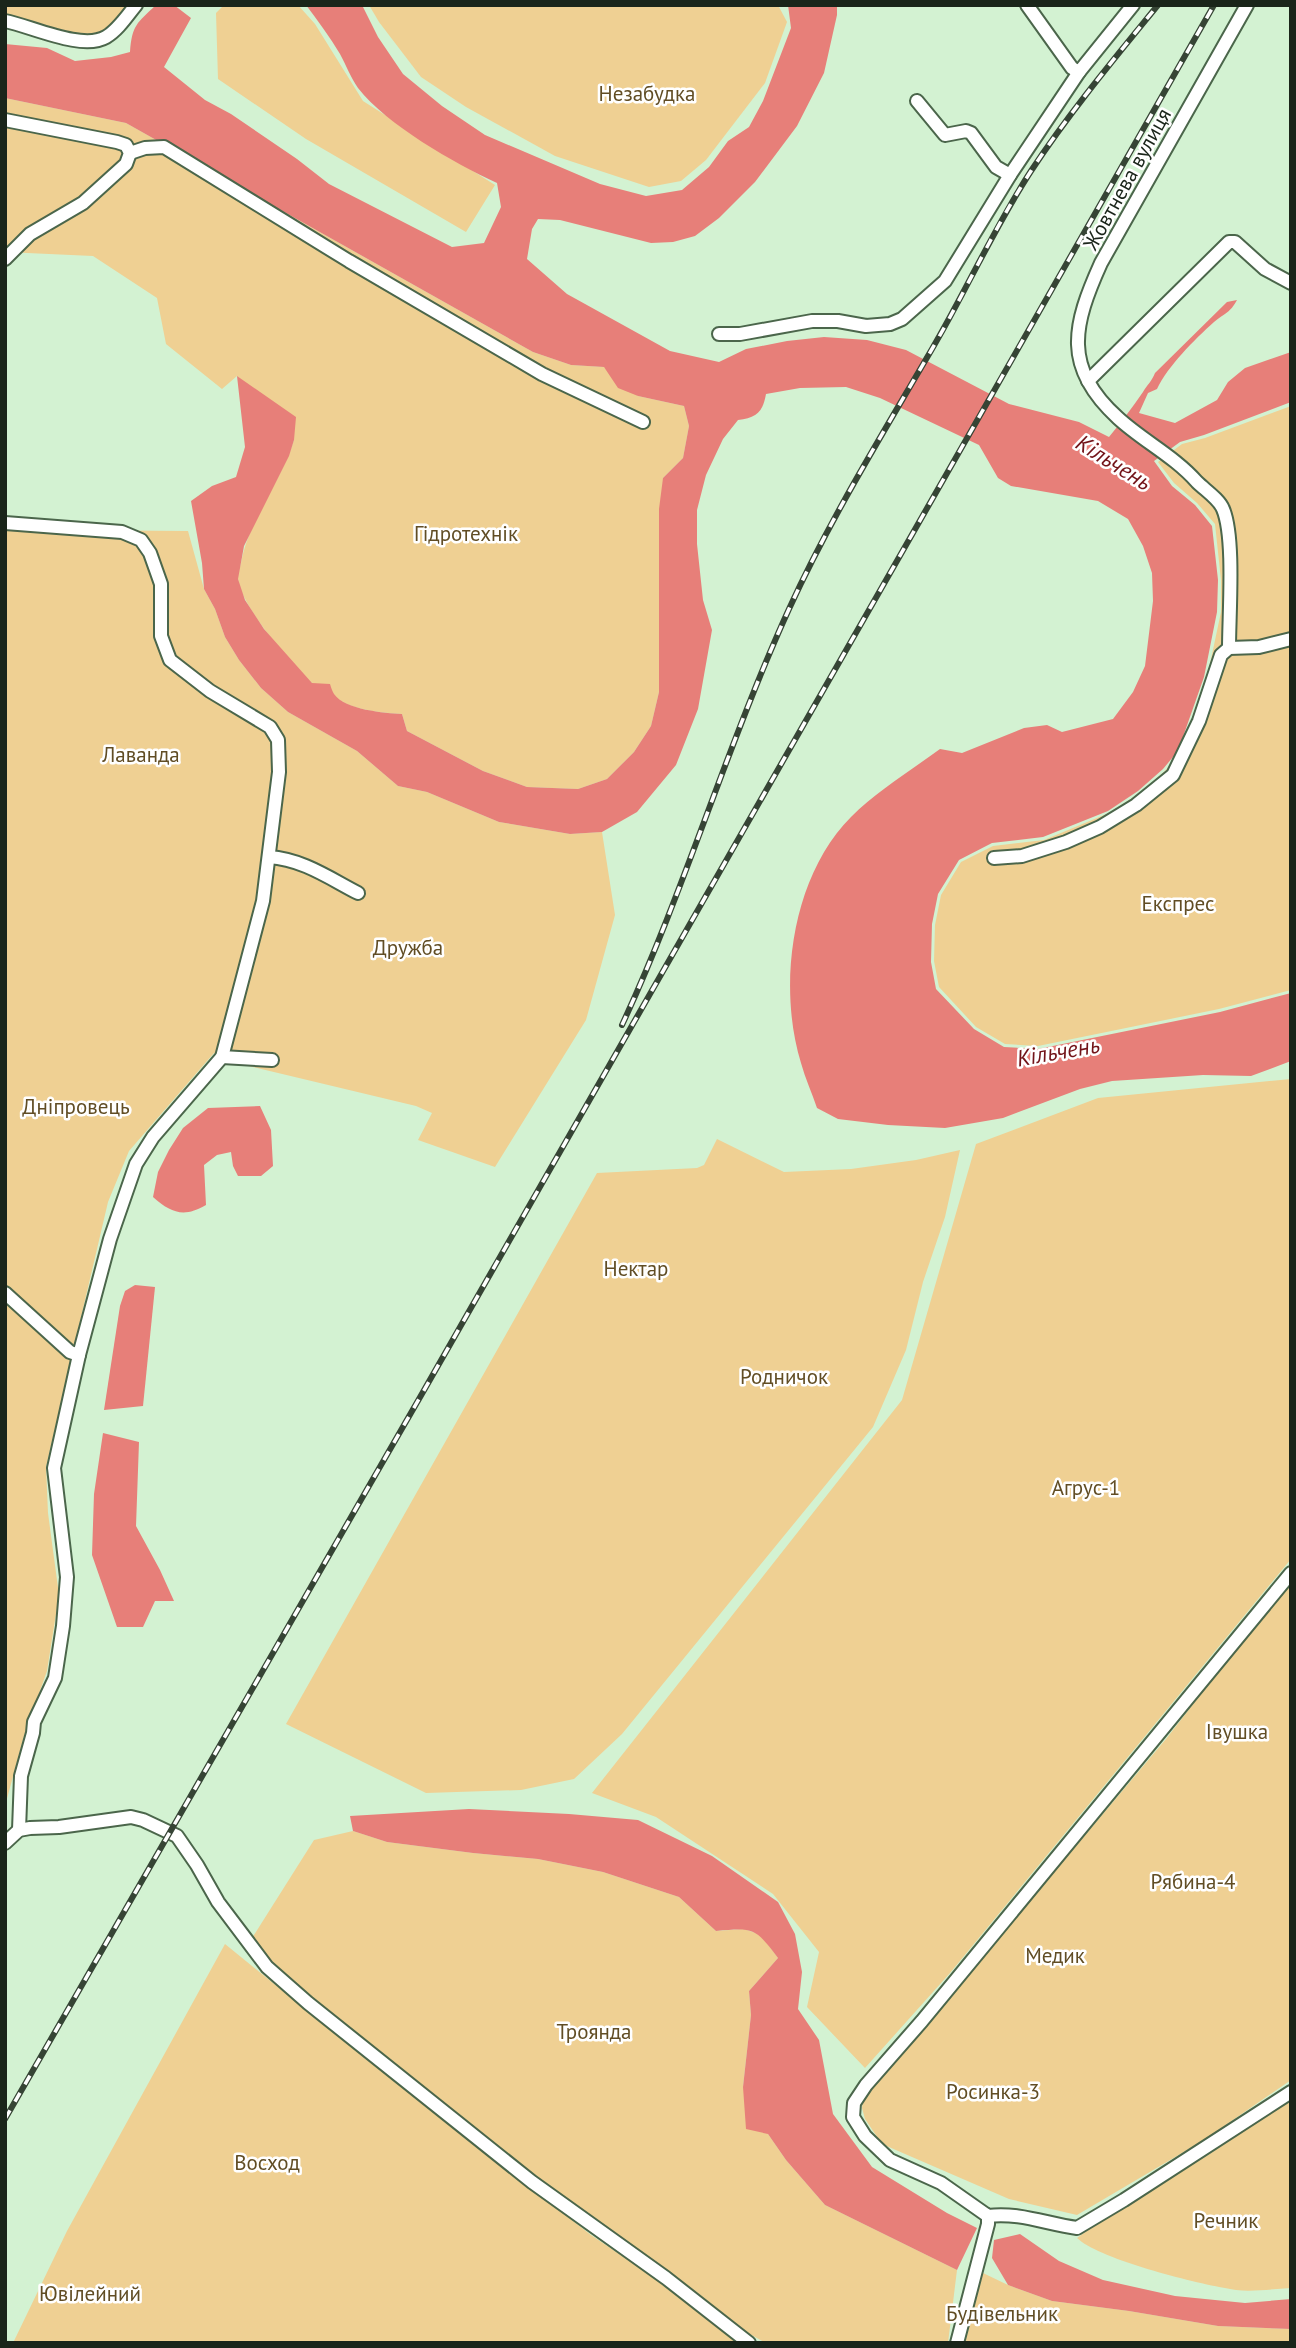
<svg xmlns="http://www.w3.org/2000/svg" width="1296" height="2348" font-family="'PT Sans',sans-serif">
	<rect width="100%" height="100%" fill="#d3f2d2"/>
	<g fill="#efd093">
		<path d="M 5,5 L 129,5 L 119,18 L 98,37 L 74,36 L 5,17 Z"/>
		<path d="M 224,5 L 298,5 L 315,24 L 363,101 L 495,185 L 466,232 L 306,139 L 218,79 L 216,13 Z"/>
		<path d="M 369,5 L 778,5 L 787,22 L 765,83 L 706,160 L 681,181 L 649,187 L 555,156 L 466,107 L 421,77 L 379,22 Z"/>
		<path d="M 5,98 L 126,123 L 533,352 L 571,365 L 604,367 L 638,396 L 684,406 L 689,426 L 683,458 L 663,478 L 659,692 L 651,726 L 634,752 L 607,779 L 578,789 L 527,787 L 483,771 L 407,731 L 402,714 C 385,713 365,711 349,705 C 340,701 321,689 312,683 C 292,667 240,604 238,579 C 237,574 240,568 241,563 C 249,519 280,483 294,440 L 237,376 L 222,389 L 166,344 L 157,298 L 93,256 L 5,252 Z"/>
		<path d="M 1291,406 L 1291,990 L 1219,1009 L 1038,1046 L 1005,1044 L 976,1027 L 939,987 L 934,961 L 935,925 L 941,895 L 961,862 L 993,846 L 1044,840 L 1109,813 L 1140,793 L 1165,771 L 1181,752 L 1207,678 L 1221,612 L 1221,580 L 1215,524 L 1197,503 L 1174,483 L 1158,462 L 1182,444 L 1205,438 Z"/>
		<path d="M 5,527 L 55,530 L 188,531 L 204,589 L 215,609 L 225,637 L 239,660 L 261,688 L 288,712 L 357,751 L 398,786 L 427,792 L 499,822 L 570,834 L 602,832 L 615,915 L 586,1020 L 495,1167 L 418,1140 L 432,1113 L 416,1106 L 245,1065 L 226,1063 L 214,1053 L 129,1151 L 108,1202 L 46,1467 L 48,1513 L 59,1595 L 47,1671 L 24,1736 L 5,1806 Z"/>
		<path d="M 1291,1079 L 1291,1559 L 950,1973 L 865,2068 L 807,2007 L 819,1952 L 773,1894 L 656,1817 L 592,1793 L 902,1400 L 976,1144 L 1098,1098 Z"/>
		<path d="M 717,1139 L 784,1172 L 851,1169 L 916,1160 L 960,1150 L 945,1217 L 923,1282 L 906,1350 L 873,1427 L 622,1734 L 574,1779 L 521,1790 L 426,1793 L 286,1724 L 597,1173 L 697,1168 L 704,1165 Z"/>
		<path d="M 1291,1578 L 1291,2080 L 1204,2140 L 1077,2215 L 1009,2199 L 882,2144 L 865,2119 L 862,2108 L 863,2099 L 1166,1739 Z"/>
		<path d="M 353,1831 L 387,1842 L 473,1853 L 538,1859 L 603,1872 L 679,1897 L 716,1931 L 744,1929 L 761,1935 L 778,1958 L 749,1991 L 751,2015 L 743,2087 L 768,2134 L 786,2160 L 825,2205 L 957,2270 L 948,2343 L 766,2343 L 696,2304 L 632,2258 L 247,1946 L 314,1840 Z"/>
		<path d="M 225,1944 L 370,2062 L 591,2235 L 751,2343 L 13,2343 L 67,2231 Z"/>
		<path d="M 1291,2099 L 1291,2288 C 1273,2289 1253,2292 1236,2290 C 1202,2285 1100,2260 1077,2238 L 1116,2209 L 1208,2155 Z"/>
		<path d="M 983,2273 L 1008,2285 L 1052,2301 L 1129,2311 L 1218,2326 L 1291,2329 L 1291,2343 L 965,2343 Z"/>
	</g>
	<g fill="#e77f79">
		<path d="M 156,5 L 174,5 L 191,18 L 164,67 L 205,100 L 231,114 L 297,159 L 329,184 L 452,247 L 484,243 L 501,207 L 497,183 C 454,163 387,125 358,88 C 351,78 346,65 340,54 C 330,37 318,21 306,5 L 362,5 L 378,37 L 403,74 L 442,106 L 485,135 L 600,184 L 646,196 L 682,190 L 709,167 L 728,141 L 749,127 L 763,101 L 791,28 L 788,5 L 837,5 L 837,15 L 824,73 L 797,126 L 755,182 L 719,218 L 695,236 L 673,242 L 651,243 L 560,220 L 538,219 L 532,229 L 527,259 L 567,294 L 670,351 L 719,362 L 746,349 L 787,341 L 824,337 L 867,340 L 906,350 L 1009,404 L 1079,422 L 1109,437 C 1121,422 1132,408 1143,392 C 1147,385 1152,381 1155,373 L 1227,302 L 1237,300 C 1230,313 1225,313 1214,322 C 1194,340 1168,366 1157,389 L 1148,393 L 1139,413 L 1175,423 L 1217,400 L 1228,382 L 1245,368 L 1291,352 L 1291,402 L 1204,435 L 1180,442 L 1154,461 L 1172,486 L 1195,505 L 1212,526 L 1218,580 L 1217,612 L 1204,677 L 1178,751 L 1163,769 L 1138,791 L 1108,811 L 1043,837 L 992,843 L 959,860 L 938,894 L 932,924 L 931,962 L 936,989 L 974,1029 L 1004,1047 L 1038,1049 L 1220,1012 L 1291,993 L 1291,1061 L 1251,1076 L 1203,1075 L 1112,1081 L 1080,1089 L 1003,1118 L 945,1128 L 888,1125 L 838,1119 L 817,1108 C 812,1093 805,1078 801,1063 C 777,985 792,876 851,817 C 877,791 910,771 940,749 L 962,753 L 1024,728 L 1047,725 L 1062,732 L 1113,719 L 1133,692 L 1145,666 L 1153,601 L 1152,573 L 1143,546 L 1128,519 L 1098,501 L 1011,486 L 998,478 L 979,445 L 880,398 L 846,387 L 800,388 L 766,394 C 763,412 756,418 738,420 L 723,439 L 706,475 L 697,510 L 697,544 L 703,600 L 712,630 L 698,709 L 676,765 L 637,812 L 602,832 L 570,834 L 499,822 L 427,792 L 398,786 L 357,751 L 288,712 L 261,688 L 239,660 L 225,637 L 215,609 L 204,589 L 202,563 L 191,501 L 212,486 L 236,477 L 245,447 L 237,376 L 296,417 L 294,440 L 289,456 L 244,546 L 238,579 L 245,600 L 264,629 L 312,683 L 330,684 C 331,687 332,691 334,694 C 345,710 385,713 402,714 L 407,731 L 483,771 L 527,787 L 578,789 L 607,779 L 634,752 L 651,726 L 659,692 L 659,509 L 663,478 L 683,458 L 689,426 L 684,406 L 638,396 L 618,388 L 604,367 L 571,365 L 533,352 L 126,123 L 5,98 L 5,44 L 47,48 L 75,61 L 111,57 L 130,52 C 132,25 137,23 156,5 Z"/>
		<path d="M 260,1106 L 271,1130 L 273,1166 L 261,1176 L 238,1176 L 233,1166 L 231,1152 L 217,1155 L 204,1165 L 206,1205 C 184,1218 171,1213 153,1197 L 158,1172 L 169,1150 L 183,1128 L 208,1108 Z"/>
		<path d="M 135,1285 L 155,1287 L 143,1406 L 104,1410 L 120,1306 L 125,1291 Z"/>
		<path d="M 103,1433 L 139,1442 L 136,1526 L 160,1570 L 174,1601 L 155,1601 L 143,1627 L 117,1627 L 92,1555 L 94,1494 Z"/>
		<path d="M 469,1809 L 569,1814 L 638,1820 L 712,1856 L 778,1902 L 795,1934 L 802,1972 L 798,2009 L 819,2040 L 833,2114 L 872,2167 L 947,2213 L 977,2228 L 957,2270 L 825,2205 L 786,2160 L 768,2134 L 746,2129 L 743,2087 L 751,2015 L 749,1991 L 778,1958 C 755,1927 753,1928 716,1931 L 679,1897 L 603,1872 L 538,1859 L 473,1853 L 387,1842 L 353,1831 L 350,1816 Z"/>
		<path d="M 1020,2234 L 1059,2261 L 1103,2280 L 1175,2296 L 1245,2303 L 1291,2299 L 1291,2329 L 1218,2326 L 1129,2311 L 1052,2301 L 1008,2285 L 992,2258 L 994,2240 Z"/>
	</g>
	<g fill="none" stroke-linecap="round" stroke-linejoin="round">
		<g stroke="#4b664b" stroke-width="16">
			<g id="minor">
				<path d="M 1027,5 L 1072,68 L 1079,72"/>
				<path d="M 5,21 C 31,26 82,51 106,37 C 118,30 127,16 136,5"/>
				<path d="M 917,101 L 945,135 L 966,131 L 971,133 L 996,167 L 1010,175"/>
				<path d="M 5,120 L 117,142 L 126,145 L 130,153 L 126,164 L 83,203 L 30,234 L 5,259"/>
				<path d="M 130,153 L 145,148 L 164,147 L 349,261 L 542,374 L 643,422"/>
				<path d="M 719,334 L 740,334 L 812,321 L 838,321 L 866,326 L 890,324 L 902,319 L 945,281 L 1010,175 L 1079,72 L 1133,5"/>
				<path d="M 1088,381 L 1229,242 L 1235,242 L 1265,269 L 1291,283"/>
				<path d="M 5,523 L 122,532 L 141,540 L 150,553 L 161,584 L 161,636 L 170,660 L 210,691 L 270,727 L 278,740 L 279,772 L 263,901 L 222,1057 L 153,1137 L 136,1164 L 110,1239 L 79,1355 L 54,1468 L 67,1577 L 63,1626 L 55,1678 L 34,1722 L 33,1733 L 21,1776 L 19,1830"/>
				<path d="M 1229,648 C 1229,614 1235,537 1223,509 C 1219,499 1205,490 1197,482 C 1174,456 1143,441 1118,418 C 1062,367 1073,325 1101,263 L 1247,5"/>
				<path d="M 269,857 C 302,859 329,878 358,893"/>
				<path d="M 994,858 L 1022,856 L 1066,842 L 1100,827 L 1136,805 L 1173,775 L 1199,721 L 1221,655 L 1229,648 L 1259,647 L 1291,639"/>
				<path d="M 222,1057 L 272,1060"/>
				<path d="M 5,1293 L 70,1352 L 79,1355"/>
				<path d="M 1291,1573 L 922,2021 L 866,2085 L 854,2103 L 853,2117 L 865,2136 L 890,2160 L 941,2183 L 988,2216 C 1019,2212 1047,2224 1077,2228 L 1124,2200 L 1291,2092"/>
				<path d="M 5,1843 L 19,1830 L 30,1828 L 59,1827 L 131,1817 L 143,1820 L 177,1836 L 197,1865 L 218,1902 L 267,1967 L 308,2003 L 532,2182 L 666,2278 L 749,2343"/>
				<path d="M 957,2343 L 988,2224 L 988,2216"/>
			</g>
		</g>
		<use href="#minor" stroke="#fff" stroke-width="12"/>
		<g stroke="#364435" stroke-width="6">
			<g id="rail">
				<path d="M 622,1025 C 685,889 727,745 789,609 C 830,519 882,435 932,349 C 966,291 994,228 1031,171 C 1069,113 1114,59 1158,5"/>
				<path d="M 5,2119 L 423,1392 L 1214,5"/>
			</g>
		</g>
		<use href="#rail" stroke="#fff" stroke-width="3.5" stroke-dasharray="10" stroke-linecap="butt"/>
	</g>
	<g text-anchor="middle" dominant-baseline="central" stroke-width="5" stroke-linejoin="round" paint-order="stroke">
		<g font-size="21" fill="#614d24" stroke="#fff">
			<text x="647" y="93">Незабудка</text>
			<text x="466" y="533">Гідротехнік</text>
			<text x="141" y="754">Лаванда</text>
			<text x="1178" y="903">Експрес</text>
			<text x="408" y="947">Дружба</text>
			<text x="76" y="1106">Дніпровець</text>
			<text x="636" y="1268">Нектар</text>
			<text x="784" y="1376">Родничок</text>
			<text x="1086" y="1487">Агрус-1</text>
			<text x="1237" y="1731">Івушка</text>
			<text x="1193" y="1881">Рябина-4</text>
			<text x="1055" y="1955">Медик</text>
			<text x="594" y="2031">Троянда</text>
			<text x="993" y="2091">Росинка-3</text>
			<text x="267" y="2162">Восход</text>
			<text x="1226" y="2220">Речник</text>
			<text x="90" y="2293">Ювілейний</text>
			<text x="1002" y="2313">Будівельник</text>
		</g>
		<g font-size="21" fill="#1a251a" stroke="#fff">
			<text transform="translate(1127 179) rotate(-61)">Жовтнева вулиця</text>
		</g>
		<g font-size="23" font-style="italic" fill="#721318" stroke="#fff">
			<text transform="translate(1114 462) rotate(32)">Кільчень</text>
			<text transform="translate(1058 1051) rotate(-10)">Кільчень</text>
		</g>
	</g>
	<rect width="1296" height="2348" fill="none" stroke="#1a251a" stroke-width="14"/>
</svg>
